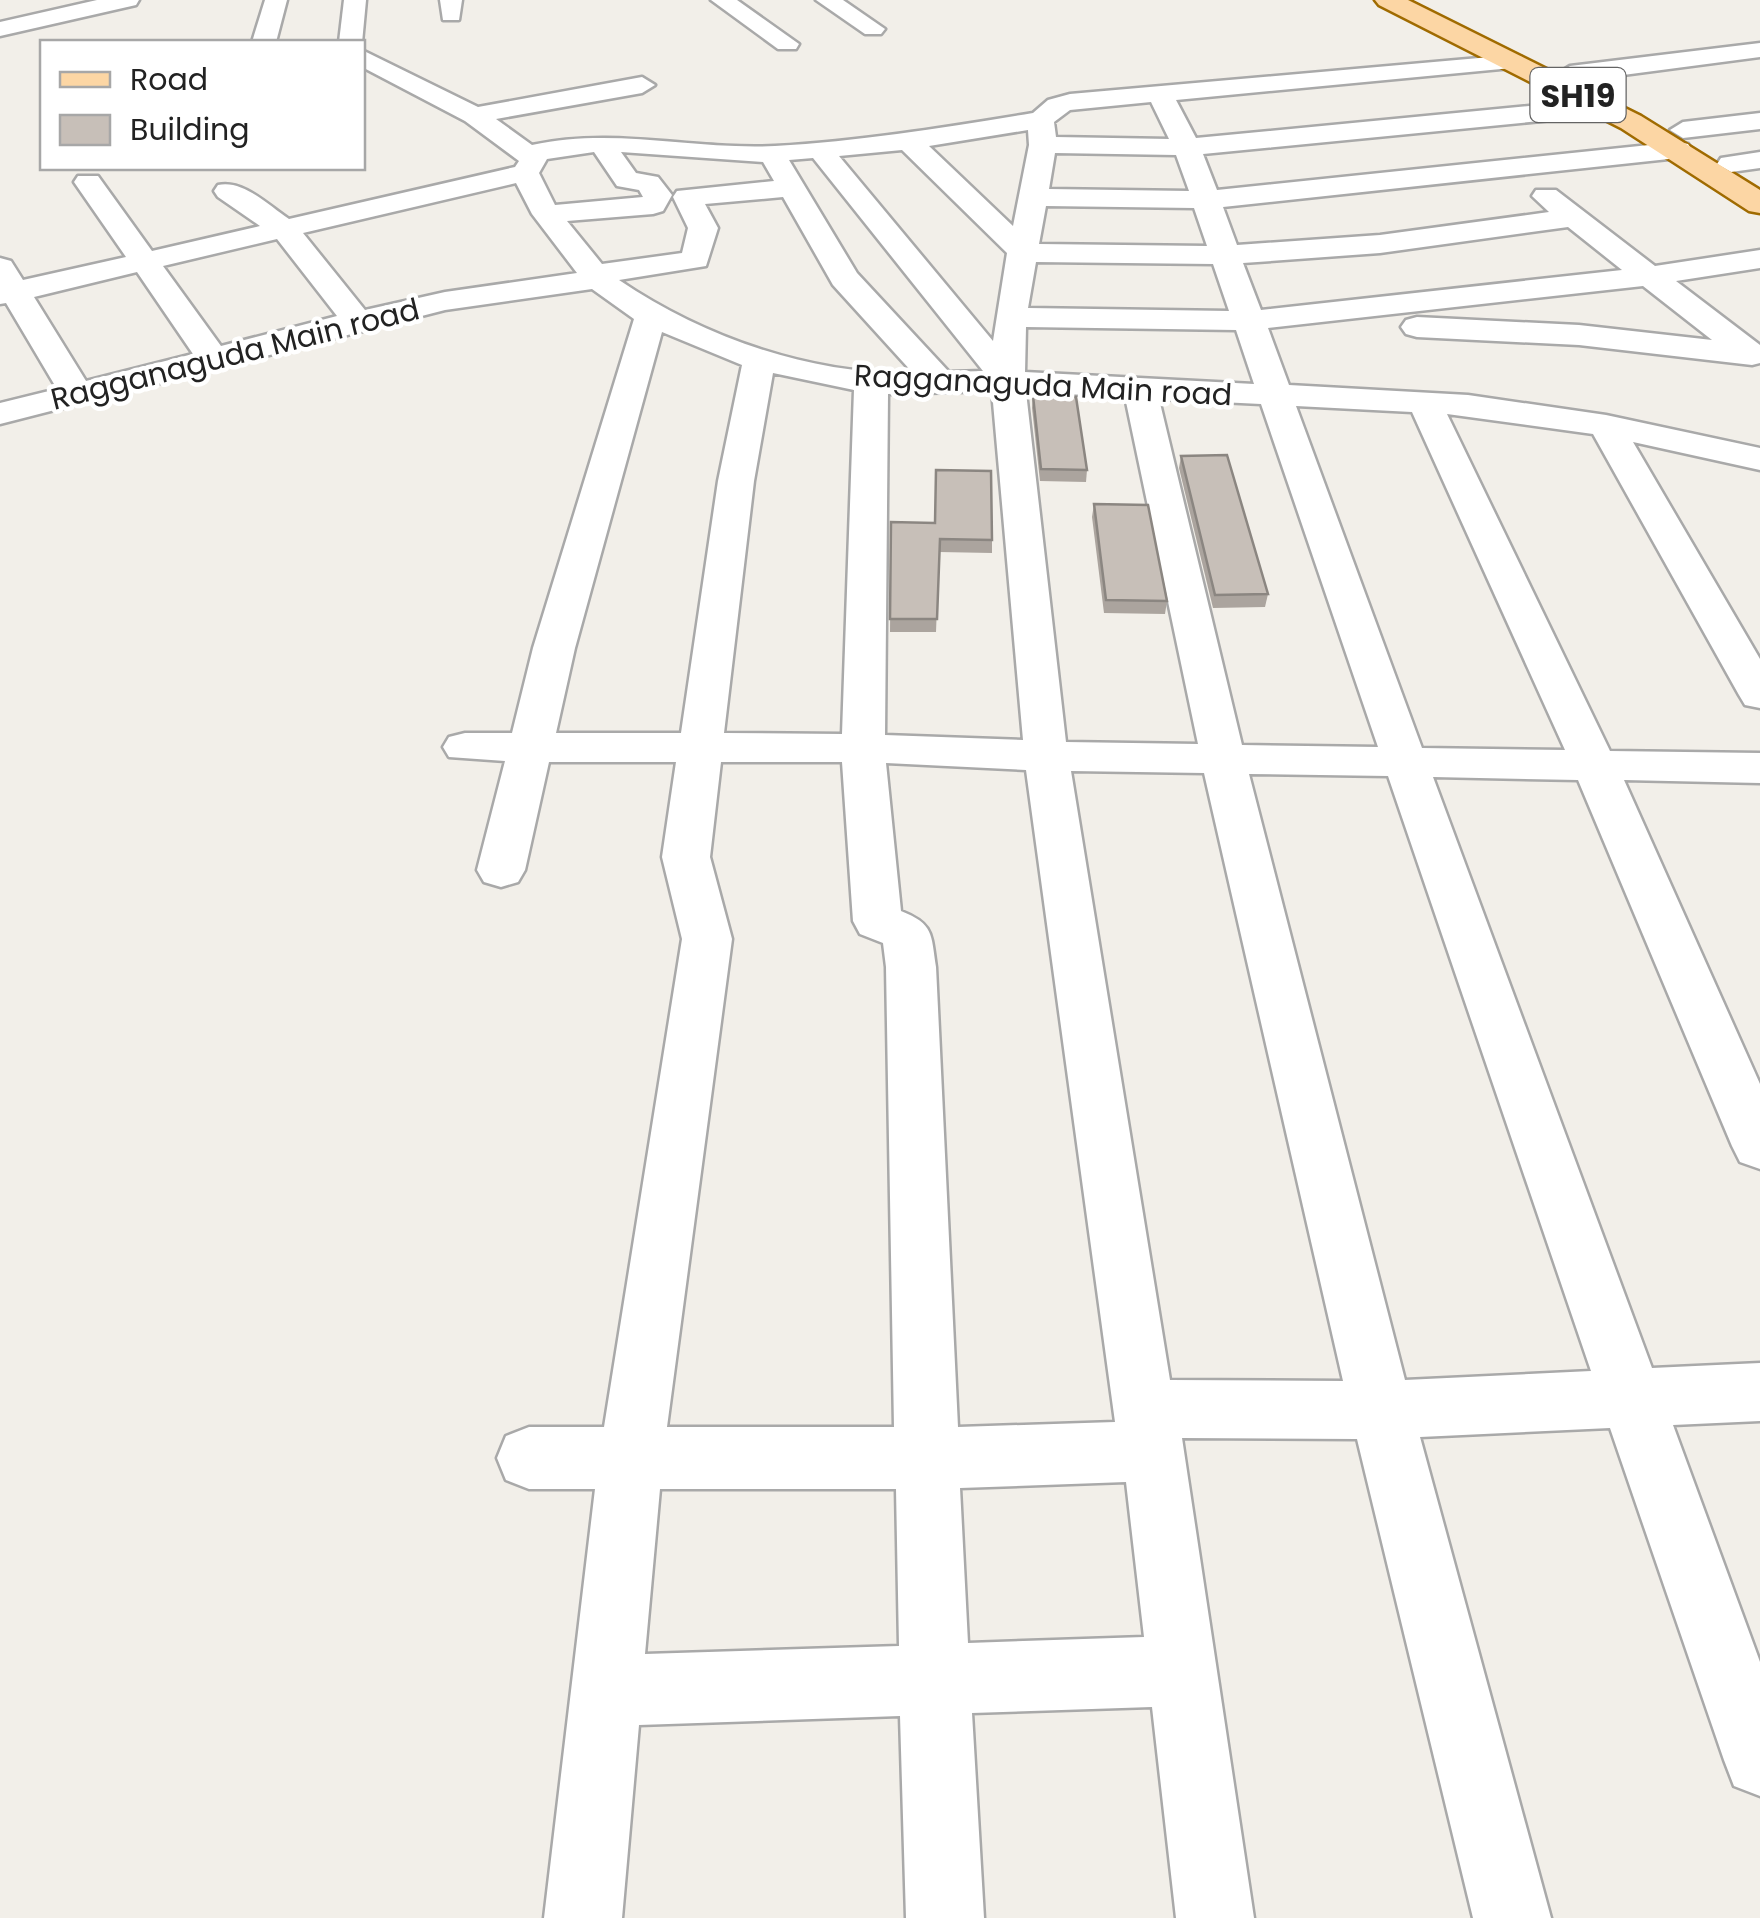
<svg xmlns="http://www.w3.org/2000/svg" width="1760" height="1918" font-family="Poppins,sans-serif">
	<rect width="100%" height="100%" fill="#f2efe9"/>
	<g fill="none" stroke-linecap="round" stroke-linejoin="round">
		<g stroke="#a9a9a9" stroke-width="5">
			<g id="minor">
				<path d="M 97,0 L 139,0 L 136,5 L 0,36 L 0,22 Z"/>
				<path d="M 265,0 L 287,0 L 276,42 L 252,42 Z"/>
				<path d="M 344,0 L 366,0 L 362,43 L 339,42 Z"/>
				<path d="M 440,0 L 462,0 L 459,20 L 443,20 Z"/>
				<path d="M 711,0 L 737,0 L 799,44 L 796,49 L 778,49 Z"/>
				<path d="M 816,0 L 843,0 L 885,29 L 881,34 L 865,34 Z"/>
				<path d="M 1760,43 L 1760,57 L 1570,82 L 1557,74 L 1570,66 Z"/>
				<path d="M 362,50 L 478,107 L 642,77 L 655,85 L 642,93 L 496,119 L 532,145 C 614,127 693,150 775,146 C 862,141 947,127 1033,113 L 1048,100 L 1070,94 L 1513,55 L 1522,57 L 1525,62 L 1522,67 L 1176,100 L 1196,138 L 1602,99 L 1615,107 L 1602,115 L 1203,154 L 1217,190 L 1678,142 L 1688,144 L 1692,150 L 1678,158 L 1223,207 L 1237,245 L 1380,235 L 1549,212 L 1532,196 L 1536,190 L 1556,190 L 1655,266 L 1760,250 L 1760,268 L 1676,281 L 1760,345 L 1760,363 L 1752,365 L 1579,345 L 1417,337 L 1406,334 L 1401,327 L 1406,320 L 1417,317 L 1579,325 L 1712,340 L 1643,286 L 1268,328 L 1289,385 L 1468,395 L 1606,415 L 1760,448 L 1760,470 L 1633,442 L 1760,659 L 1760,708 L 1745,705 L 1739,695 L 1593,434 L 1447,414 L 1610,751 L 1760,753 L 1760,783 L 1624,780 L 1760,1084 L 1760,1169 L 1740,1162 L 1732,1146 L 1578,780 L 1433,777 L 1652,1368 L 1760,1363 L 1760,1421 L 1673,1425 L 1760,1662 L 1760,1796 L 1734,1786 L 1724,1760 L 1610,1428 L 1420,1437 L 1551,1918 L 1473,1918 L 1357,1439 L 1182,1438 L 1254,1918 L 1176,1918 L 1152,1707 L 972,1713 L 984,1918 L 906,1918 L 900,1716 L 639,1725 L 622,1918 L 544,1918 L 595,1489 L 529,1489 L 506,1480 L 497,1458 L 506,1436 L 529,1427 L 604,1427 L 682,939 L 662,857 L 676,762 L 549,762 L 525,870 L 518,882 L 501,887 L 484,882 L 477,870 L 505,761 L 449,757 L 443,747 L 449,737 L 465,733 L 512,733 L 533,648 L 634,319 L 592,289 L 445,310 L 0,424 L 0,403 L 57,389 L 6,303 L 0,304 L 0,258 L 11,261 L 23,280 L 126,257 L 74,182 L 78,176 L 98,176 L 152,251 L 260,226 L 218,197 L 214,191 L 218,185 C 243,179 269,206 289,219 L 515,167 L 519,161 L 465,121 L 362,67 ZM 1151,102 L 1169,139 L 1056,137 L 1054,122 L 1070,110 ZM 1028,130 L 1029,145 L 1013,226 L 929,146 ZM 902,150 L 1007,253 L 993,341 L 839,156 ZM 594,152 L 617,186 L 639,190 L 643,197 L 555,205 L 539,173 L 547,159 ZM 621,152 L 763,162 L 774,181 L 677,191 L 673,197 L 688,228 L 682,253 L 602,264 L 567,221 L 653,214 L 663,211 L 672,195 L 658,177 L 636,173 ZM 1055,153 L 1176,155 L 1189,191 L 1049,189 ZM 813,158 L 983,371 L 949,372 L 857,273 L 789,160 ZM 516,183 L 532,214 L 577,273 L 445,292 L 365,310 L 303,233 ZM 783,197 L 833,285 L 913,373 C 811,375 703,337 619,280 L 706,266 L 718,228 L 705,204 ZM 1046,206 L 1194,208 L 1207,246 L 1039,244 ZM 1568,227 L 1622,270 L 1261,310 L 1243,263 L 1380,253 ZM 277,239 L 337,316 L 221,346 L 163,266 ZM 1036,262 L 1213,264 L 1229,311 L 1028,308 ZM 137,272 L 193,354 L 86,381 L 34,297 ZM 1026,327 L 1236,330 L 1254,384 L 1025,372 ZM 662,332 L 742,365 L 718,481 L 681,733 L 556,733 L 575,648 ZM 773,373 L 854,390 L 842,734 L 724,733 L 754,481 ZM 992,391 L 1023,740 L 885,735 L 888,394 ZM 1026,392 L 1125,397 L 1198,744 L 1066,742 ZM 1159,399 L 1261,404 L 1378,747 L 1242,745 ZM 1296,406 L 1412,412 L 1565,750 L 1422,748 ZM 721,762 L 842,762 L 853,921 L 860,934 L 883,943 L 886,967 L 894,1427 L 667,1427 L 732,939 L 710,857 ZM 886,763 L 1026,770 L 1115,1422 L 958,1427 L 936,967 C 931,934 934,924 901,911 ZM 1071,771 L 1204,773 L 1343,1381 L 1170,1380 ZM 1249,774 L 1388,776 L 1591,1371 L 1405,1380 ZM 1126,1482 L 1144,1637 L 968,1643 L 960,1488 ZM 660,1489 L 896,1489 L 899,1646 L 645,1654 Z"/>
				<path d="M 1760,113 L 1760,129 L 1683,138 L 1670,130 L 1683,122 Z"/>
				<path d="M 1760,152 L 1760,168 L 1731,172 L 1717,164 L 1721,158 Z"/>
			</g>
		</g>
		<g stroke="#a06b00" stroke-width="5">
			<path id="major" d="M 1375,0 L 1408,0 L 1641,116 L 1760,190 L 1760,213 L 1749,211 L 1621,128 L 1379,5 Z"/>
		</g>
		<use href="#minor" fill="#fff" fill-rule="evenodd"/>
		<use href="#major" fill="#fcd6a4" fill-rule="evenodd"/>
	</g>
	<g fill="#aba49e">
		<path d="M 1033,396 L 1087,470 L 1086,482 L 1040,481 L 1032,408 Z"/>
		<path d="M 1181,456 L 1268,594 L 1265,607 L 1213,608 L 1179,468 Z"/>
		<path d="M 1094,504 L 1167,601 L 1165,614 L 1104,613 L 1092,517 Z"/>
		<path d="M 891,522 L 992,540 L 992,553 L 939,552 L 936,632 L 890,632 Z"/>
	</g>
	<g fill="#c7bfb8" stroke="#8b8681" stroke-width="2.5">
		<path d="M 1033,396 L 1076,397 L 1087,470 L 1041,469 Z"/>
		<path d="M 1227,455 L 1268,594 L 1215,595 L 1181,456 Z"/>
		<path d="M 936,470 L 991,471 L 992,540 L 940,539 L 937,619 L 890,619 L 891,522 L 935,523 Z"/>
		<path d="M 1094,504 L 1148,505 L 1167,601 L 1106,600 Z"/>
	</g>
	<g text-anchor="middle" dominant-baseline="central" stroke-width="9" stroke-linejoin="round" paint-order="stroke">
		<g font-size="30" fill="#222" stroke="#fff">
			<text transform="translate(235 354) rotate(-14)">Ragganaguda Main road</text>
			<text transform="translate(1043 385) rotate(3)">Ragganaguda Main road</text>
		</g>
		<rect fill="#fff" stroke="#646464" stroke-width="2.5" x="1530.5" y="68" width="95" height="54" rx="8"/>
		<g font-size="32" font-weight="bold" fill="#222">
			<text x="1578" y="95">SH19</text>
		</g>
	</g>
	<rect x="40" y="40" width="325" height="130" fill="#ffffff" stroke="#a7a7a7" stroke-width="2.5"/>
	<rect x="60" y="72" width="50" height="15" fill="#fcd6a4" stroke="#a7a7a7" stroke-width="2.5"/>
	<text x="130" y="90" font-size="30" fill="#222222">Road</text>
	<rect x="60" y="115" width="50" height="30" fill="#c7bfb8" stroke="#a7a7a7" stroke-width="2.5"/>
	<text x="130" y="140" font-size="30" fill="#222222">Building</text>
</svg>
